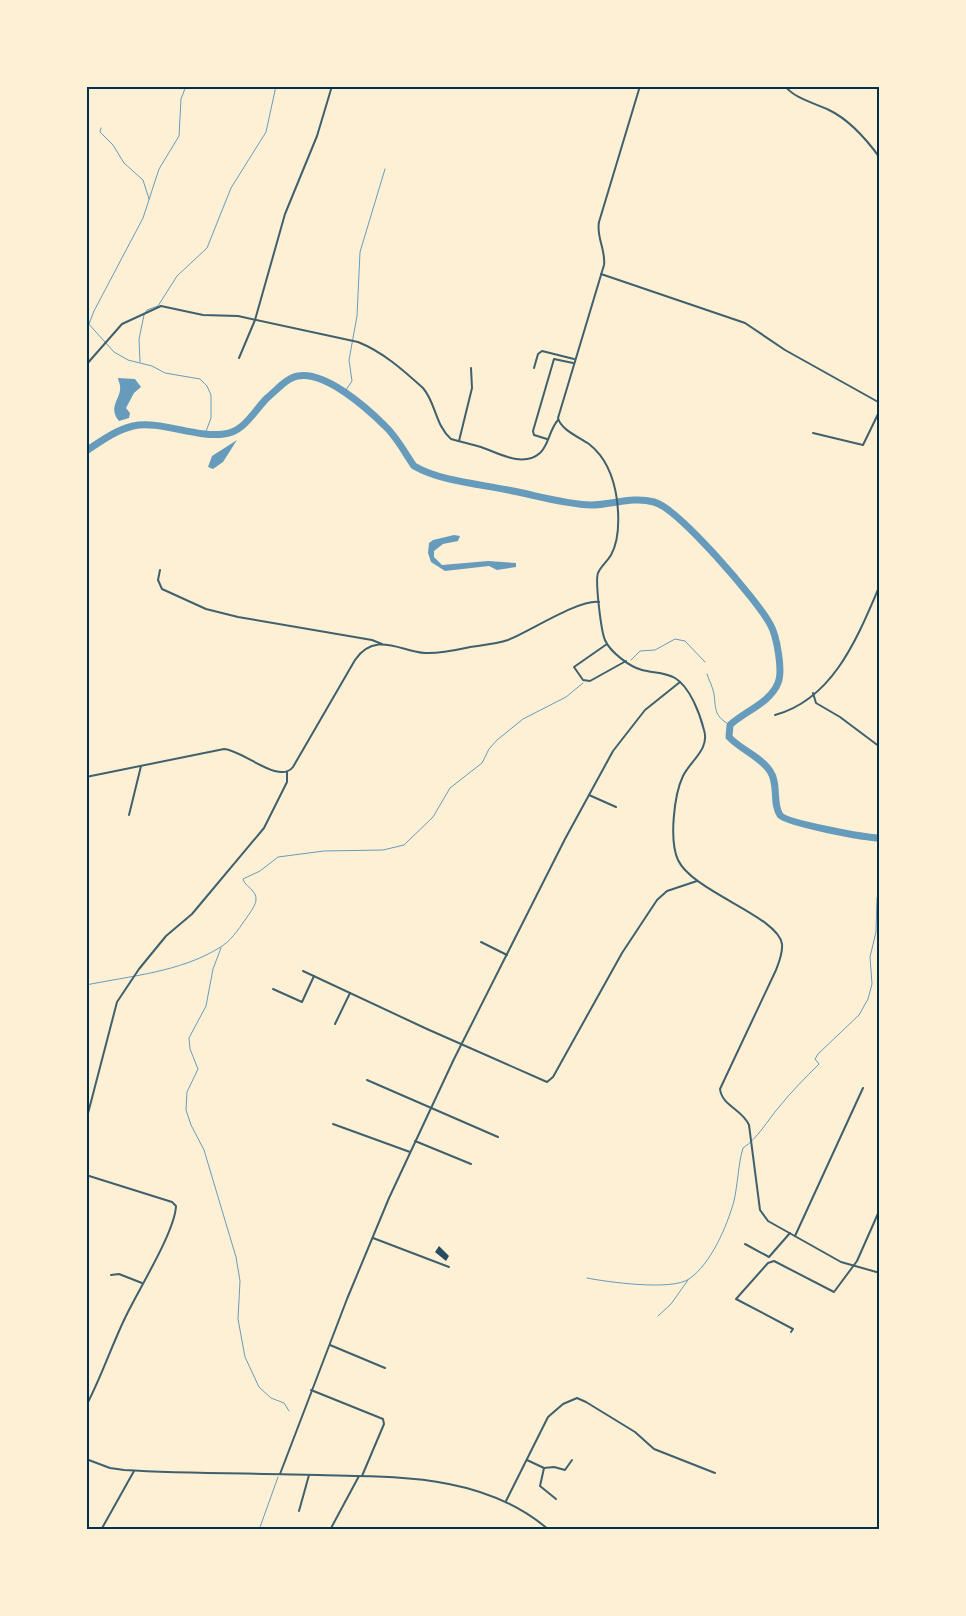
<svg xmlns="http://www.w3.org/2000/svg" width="966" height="1616" font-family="'Alegreya Sans',sans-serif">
	<rect width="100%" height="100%" fill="#fdf0d5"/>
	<g fill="#669bbc">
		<path d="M 118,378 L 135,379 L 141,387 L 134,393 L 126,408 L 130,413 L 129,418 L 119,421 C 107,406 122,398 120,386 C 120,383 118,381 118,378 Z"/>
		<path d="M 237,440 L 223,462 L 213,469 L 208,467 L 212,456 Z"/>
		<path d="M 454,535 L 460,536 L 458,541 L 443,544 L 434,551 L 434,557 L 442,565 L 488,561 L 516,563 L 516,567 L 497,570 L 489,566 L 445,571 L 431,562 L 428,553 L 429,543 L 433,540 Z"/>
	</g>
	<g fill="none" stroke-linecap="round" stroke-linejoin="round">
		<g stroke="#669bbc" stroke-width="1">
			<path d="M 101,128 L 100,132 L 113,145 L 124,163 L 143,180 L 149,199"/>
			<path d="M 86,321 L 114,352 L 128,360 L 152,366 L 165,373 L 200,379 L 207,386 L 211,395 L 211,418 L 205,434"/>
			<path d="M 89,324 L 94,311 L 143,218 L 159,169 L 179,136 L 181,99 L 186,86"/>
			<path d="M 140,362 L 139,339 L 144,315 L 147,310 L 158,306 L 177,276 L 207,248 L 231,188 L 266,132 L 276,86"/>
			<path d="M 344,393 L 352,381 L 349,360 L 357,316 L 360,252 L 385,169"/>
			<path d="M 631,660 L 640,651 L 655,650 L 675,639 L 685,641 L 705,662"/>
			<path d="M 707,674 C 709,681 713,687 714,694 C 716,710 714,716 730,725"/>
			<path d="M 221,948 L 213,969 L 206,1006 L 189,1038 L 190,1049 L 198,1069 L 187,1092 L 186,1110 L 191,1125 L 204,1150 L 236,1257 L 240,1281 L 238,1319 L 245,1357 L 259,1387 L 271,1398 L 284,1403 L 289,1411"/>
			<path d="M 86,985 C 130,976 180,972 219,948 C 230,942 238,930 245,920 C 249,914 255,907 256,900 C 257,890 245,887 243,879 L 260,871 L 278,857 L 324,851 L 383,850 L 404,845 L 433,817 L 450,788 L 482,763 L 489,749 L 497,740 L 523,719 L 566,697 L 583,683"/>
			<path d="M 587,1278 C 607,1282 672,1291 689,1279 C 711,1264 727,1226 734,1201 C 738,1183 738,1165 743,1148 C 758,1138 767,1121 779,1107 C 791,1092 805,1078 819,1064 L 815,1059 L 818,1054 L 859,1015 L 868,999 L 872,984 L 870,957 L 876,932 L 877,898 L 880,890"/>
			<path d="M 658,1316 L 671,1304 L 688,1280"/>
			<path d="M 259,1530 L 278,1477"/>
		</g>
		<path stroke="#669bbc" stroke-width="7" d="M 86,451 C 101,441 116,430 133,426 C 159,420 196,438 224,434 C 244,432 254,411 267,398 C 276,391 286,378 298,376 C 325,371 366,407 385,426 C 396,436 405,453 414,466 C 442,482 481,484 513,491 C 538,496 565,504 591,505 C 612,505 632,496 654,502 C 678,508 758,601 770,624 C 777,636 783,671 778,683 C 770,703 745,711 730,725 L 729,737 C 741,750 760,756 770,771 C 779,784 772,803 780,815 C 786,823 866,838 880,838"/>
	</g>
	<path fill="#264d5e" d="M 439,1246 L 449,1256 L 446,1261 L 435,1252 Z"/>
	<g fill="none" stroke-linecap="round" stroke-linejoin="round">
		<g stroke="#3f606c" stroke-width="2">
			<path d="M 785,86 C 795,99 815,103 829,110 C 850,120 867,140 880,158"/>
			<path d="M 601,274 L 745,323 L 785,350 L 880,403"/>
			<path d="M 239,358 L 255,320 L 285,214 L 317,136 L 332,86"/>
			<path d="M 86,365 L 122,324 L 161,306 L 203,315 L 238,316 L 358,342 C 383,352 403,370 423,388 C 436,403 435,425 451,439 C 461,442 471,444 481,447 C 498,453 523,468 540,453 C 549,445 549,430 558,420"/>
			<path d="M 534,368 L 538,354 L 542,351 L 574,359"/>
			<path d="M 813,433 L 863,445 L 880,410"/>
			<path d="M 547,439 L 534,435 L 533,431 L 554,359 L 573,363"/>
			<path d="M 459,441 L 472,388 L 471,368"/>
			<path d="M 160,570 L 158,580 L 162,589 L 206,609 L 238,617 L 372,640 L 382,644"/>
			<path d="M 607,644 L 574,667 L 583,680 L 590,681 L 626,661"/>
			<path d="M 813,693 L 816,703 L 840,717 L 880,747"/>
			<path d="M 775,715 C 834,699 858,636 880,585"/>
			<path d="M 589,795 L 616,807"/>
			<path d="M 129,815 L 141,766"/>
			<path d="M 481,942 L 507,955"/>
			<path d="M 303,971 L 427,1029 L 547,1082 L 553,1077 L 622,953 L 657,900 L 667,891 L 697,881"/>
			<path d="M 273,989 L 302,1002 L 314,976"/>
			<path d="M 335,1024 L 350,993"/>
			<path d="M 367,1080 L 498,1137"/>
			<path d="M 86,1121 L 117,1002 L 139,969 L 166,936 L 192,914 L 264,828 L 287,782 L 287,772"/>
			<path d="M 333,1124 L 410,1152"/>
			<path d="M 415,1141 L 471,1164"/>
			<path d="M 86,1175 L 172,1202 L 176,1206 C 175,1232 137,1292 125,1318 C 111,1347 101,1378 86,1406"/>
			<path d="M 795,1236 L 863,1088"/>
			<path d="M 373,1238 L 449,1267"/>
			<path d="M 745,1244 L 769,1257 L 790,1233"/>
			<path d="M 111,1275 L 119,1274 L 142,1283"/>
			<path d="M 791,1332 L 793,1329 L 736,1299 L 768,1263 L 774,1261 L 834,1292 L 857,1261 L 880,1209"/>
			<path d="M 330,1345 L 385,1368"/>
			<path d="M 311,1390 L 383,1419 L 384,1424 L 362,1476"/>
			<path d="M 527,1460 L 544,1468 L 540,1486 L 556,1499"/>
			<path d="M 544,1468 L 554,1467 L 565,1470 L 572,1460"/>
			<path d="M 280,1474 L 347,1299 L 389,1198 L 454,1059 L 565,839 L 613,751 L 645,710 L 680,682"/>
			<path d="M 506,1501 L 548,1417 L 563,1404 L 577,1398 L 586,1402 L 635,1432 L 654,1449 L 715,1473"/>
			<path d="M 299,1511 L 309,1475"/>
			<path d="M 101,1530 L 134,1471"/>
			<path d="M 330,1530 L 359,1476"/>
		</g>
		<g stroke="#3f606c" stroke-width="2">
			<path d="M 640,86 L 599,222 C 596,237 606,250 604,265 L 558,418 C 561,430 579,437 589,444 C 607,458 614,478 617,500 C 619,517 620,539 611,555 C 607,562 601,566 598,573 C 595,581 601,631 605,640 C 610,652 630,667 642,670 C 653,673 665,672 675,678 C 690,687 700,714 704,730 C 710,749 691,760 683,776 C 674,795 669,840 678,860 C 693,892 778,916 782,944 C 783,953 779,962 776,970 L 720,1089 C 722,1106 742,1109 749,1125 L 760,1210 L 768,1221 L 841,1262 L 880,1273"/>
			<path d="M 86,777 L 224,749 C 243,750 279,785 293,767 L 355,660 C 375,631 400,651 425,653 C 440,654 456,650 470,647 C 483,645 496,644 508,640 C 529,632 579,599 599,602"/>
			<path d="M 86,1459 L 110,1468 L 124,1470 C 189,1474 254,1473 318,1475 C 399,1477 484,1474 549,1530"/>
		</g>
	</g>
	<rect width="966" height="1616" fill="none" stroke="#fdf0d5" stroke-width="175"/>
	<rect x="88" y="88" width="790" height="1440" fill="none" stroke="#003049" stroke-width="2"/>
</svg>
